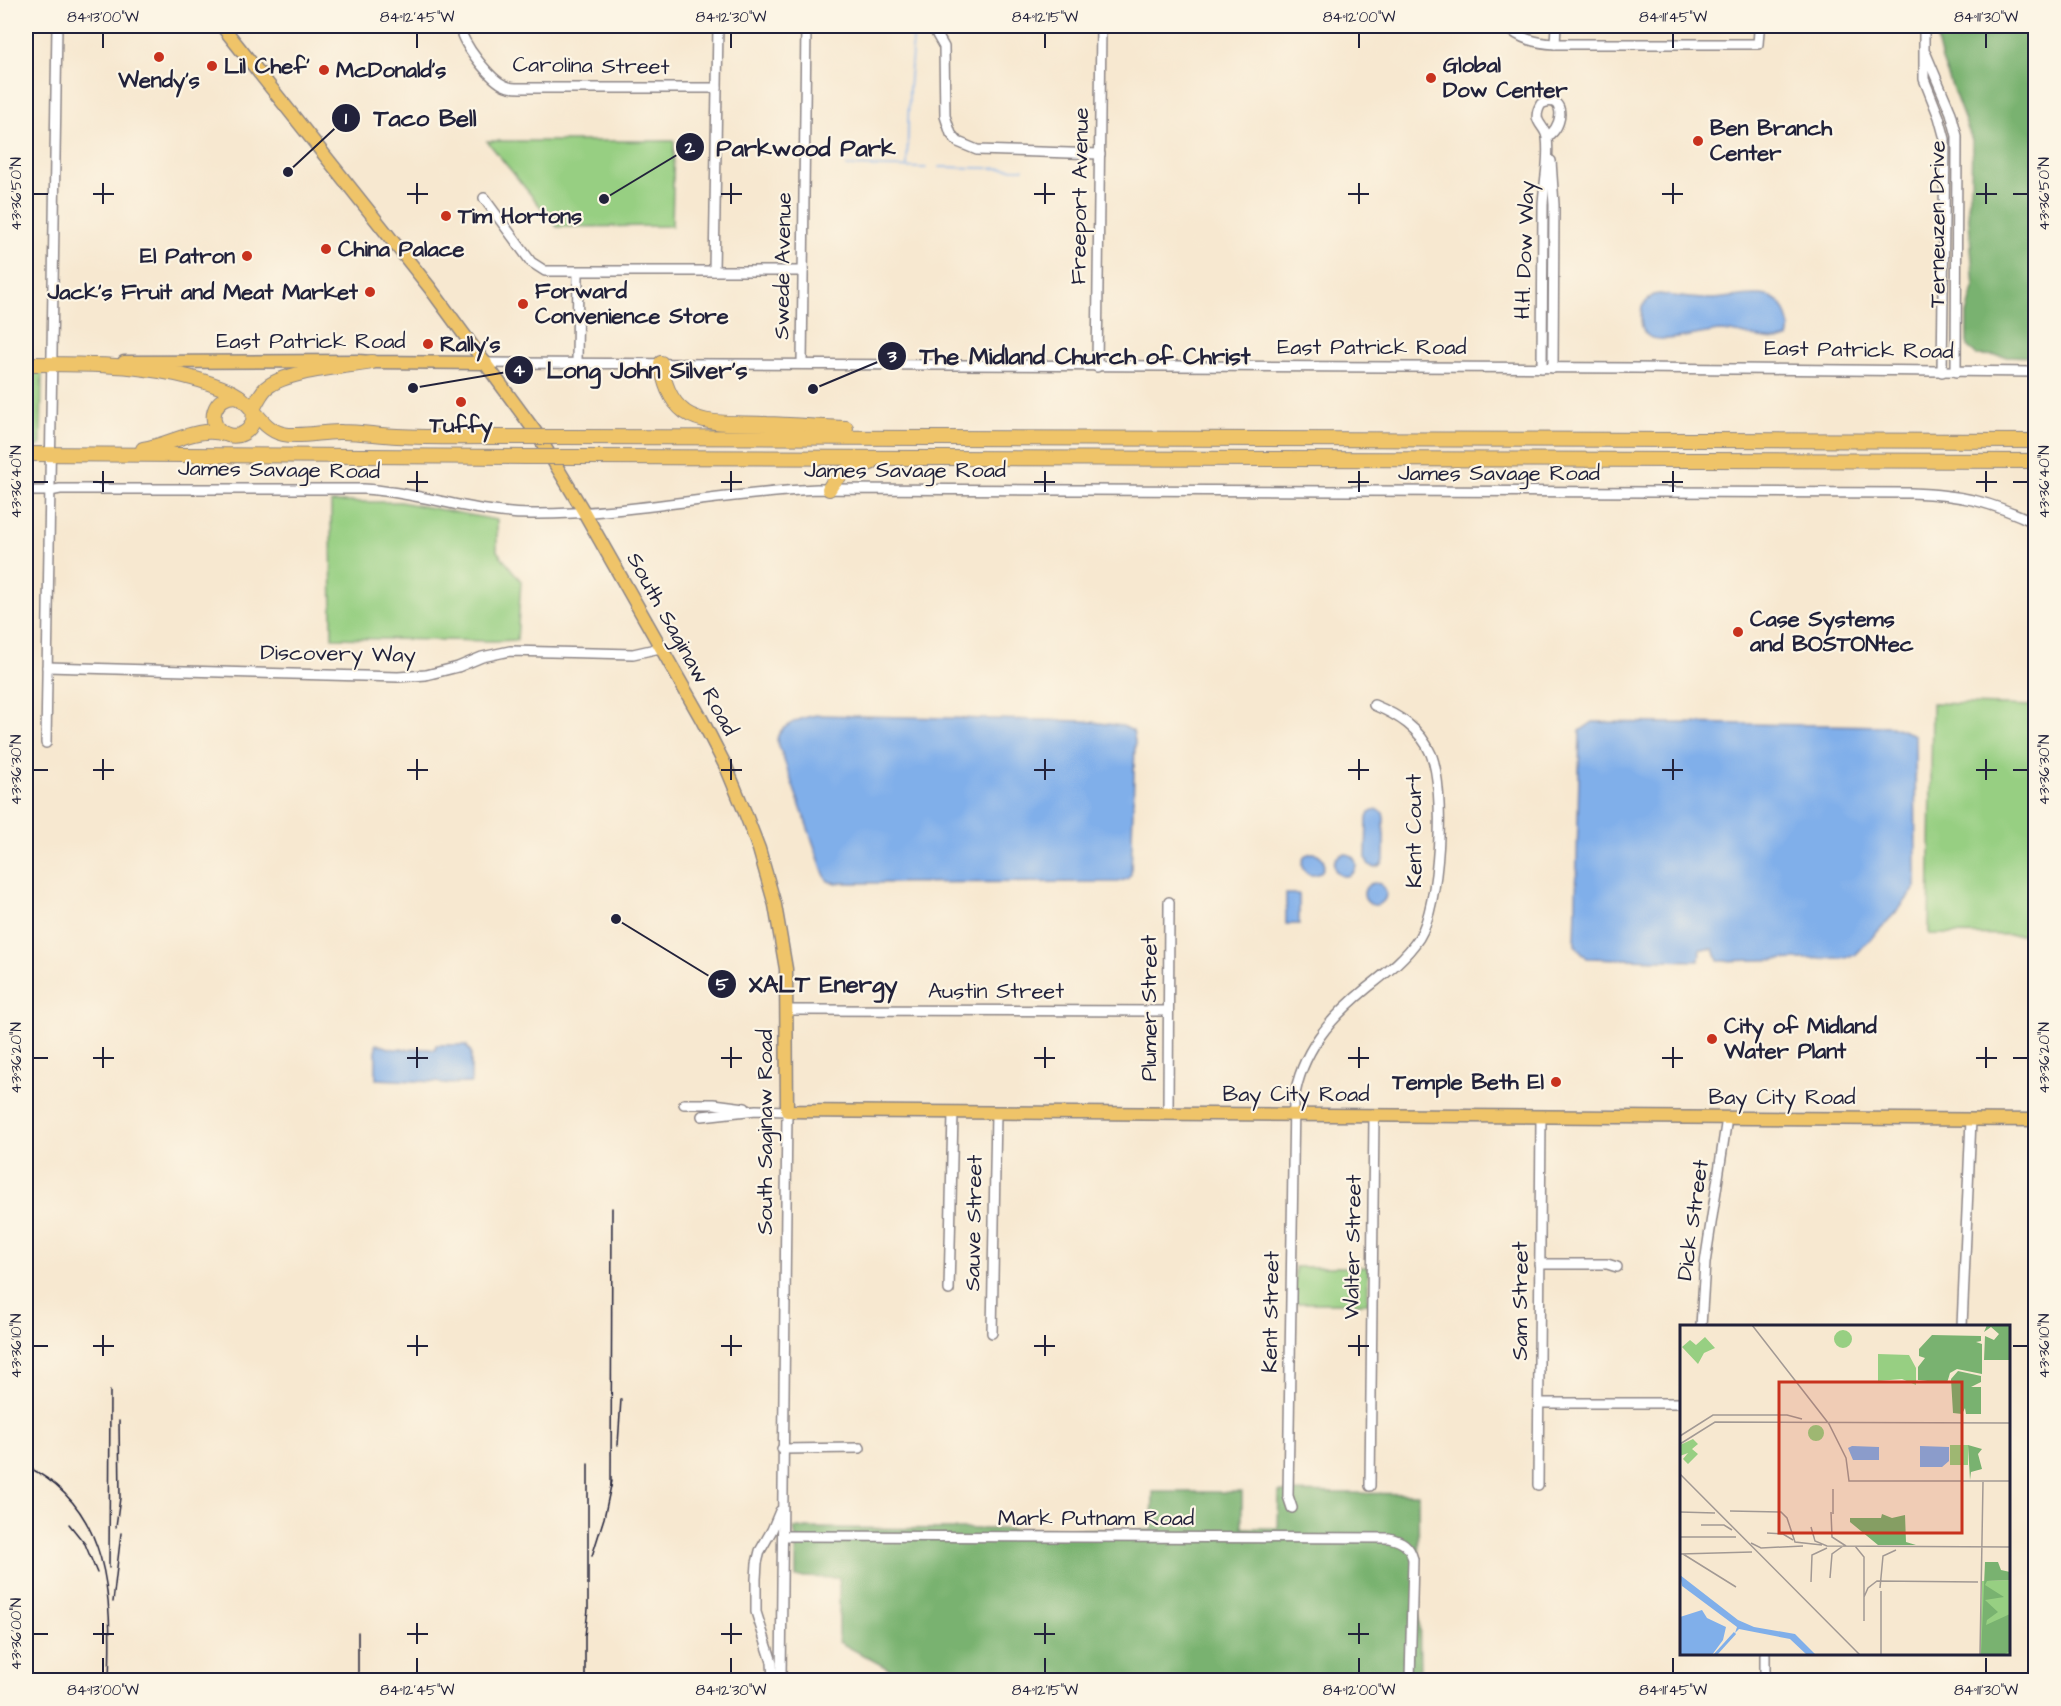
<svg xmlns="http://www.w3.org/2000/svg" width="2061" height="1706" font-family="'Architects Daughter',sans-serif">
	<rect width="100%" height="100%" fill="#fcf5e5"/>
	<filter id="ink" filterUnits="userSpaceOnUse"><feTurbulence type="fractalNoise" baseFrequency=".0167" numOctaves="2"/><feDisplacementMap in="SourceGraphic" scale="12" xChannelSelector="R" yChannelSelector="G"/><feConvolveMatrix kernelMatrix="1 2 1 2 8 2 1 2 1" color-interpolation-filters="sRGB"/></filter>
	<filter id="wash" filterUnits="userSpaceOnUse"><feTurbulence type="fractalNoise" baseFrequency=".008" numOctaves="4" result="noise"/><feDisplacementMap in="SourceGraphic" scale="24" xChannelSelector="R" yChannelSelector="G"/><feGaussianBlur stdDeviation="1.35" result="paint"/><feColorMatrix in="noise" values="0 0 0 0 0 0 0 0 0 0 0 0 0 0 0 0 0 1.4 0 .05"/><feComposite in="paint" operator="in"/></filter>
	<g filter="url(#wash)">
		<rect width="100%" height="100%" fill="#f7e8d0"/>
		<g fill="#97cf82" stroke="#5c785e" stroke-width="1.5">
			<path d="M 487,141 L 674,141 L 672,226 L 557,227 Z"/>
			<path d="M 26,370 L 39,370 L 42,372 L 41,444 L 37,447 L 26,447 Z"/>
			<path d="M 331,502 L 400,502 L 497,520 L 497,551 L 521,581 L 517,640 L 494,641 L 332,638 Z"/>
			<path d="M 1932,703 L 2035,706 L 2035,935 L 1929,934 Z"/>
			<rect x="1295" y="1267" width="73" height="36"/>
		</g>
		<g fill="#79b270" stroke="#4e6a56" stroke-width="1.5">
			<path d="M 1936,26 L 2035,26 L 2035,357 L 1976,355 L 1967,346 L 1967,314 L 1974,288 L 1968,207 L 1971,188 L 1972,140 L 1942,60 L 1938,44 Z"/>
			<path d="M 1153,1492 L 1242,1492 L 1242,1528 L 1278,1528 L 1279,1492 L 1418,1494 L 1420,1680 L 909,1680 L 839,1642 L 839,1578 L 796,1577 L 796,1540 L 794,1528 L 1152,1530 Z"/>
		</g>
		<g fill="#80afea" stroke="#516892" stroke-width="1.5">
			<path d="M 1660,294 C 1677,297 1695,299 1712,299 C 1735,299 1773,284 1785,311 C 1789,321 1791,327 1788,338 C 1773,345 1740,331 1720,331 C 1703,332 1661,345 1648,336 C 1639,329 1641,315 1642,306 L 1653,295 Z"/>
			<path d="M 817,715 L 1084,721 L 1123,726 L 1133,731 L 1135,741 L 1131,874 L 1127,879 L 1118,882 L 836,883 L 828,881 L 824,874 L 777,740 C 778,725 804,717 817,715 Z"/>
			<path d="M 1593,722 L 1891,726 L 1915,735 L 1916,887 L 1900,908 L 1855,955 L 1841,958 L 1718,961 L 1714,949 L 1700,949 L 1699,961 L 1587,958 L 1575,945 L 1580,731 Z"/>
			<path d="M 1377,809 L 1383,813 L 1384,818 L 1384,860 L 1381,865 L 1375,867 L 1369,865 L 1366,859 L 1367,818 L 1369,813 Z"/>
			<circle cx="1313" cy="864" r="11"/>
			<circle cx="1345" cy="865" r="11"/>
			<circle cx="1375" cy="894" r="11"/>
			<rect x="1286" y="894" width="13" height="30"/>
			<path d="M 376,1044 C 383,1045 389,1049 395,1049 C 407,1050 422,1047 435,1050 L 436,1045 L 466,1045 L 471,1052 L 471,1083 L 443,1084 L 437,1082 L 376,1079 Z"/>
		</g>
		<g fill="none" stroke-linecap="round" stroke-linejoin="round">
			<g stroke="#80afea" stroke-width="1.5">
				<path d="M 846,166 L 926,168"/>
				<path d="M 907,167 L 909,90 L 914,26"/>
				<path d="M 939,167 L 1023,169"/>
			</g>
		</g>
	</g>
	<g filter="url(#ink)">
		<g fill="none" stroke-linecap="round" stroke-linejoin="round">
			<g stroke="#8c8586" stroke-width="12">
				<g id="minor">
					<path d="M 460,26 C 460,41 491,81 506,86 C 510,88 516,88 520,88 L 717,88"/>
					<path d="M 932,26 L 944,47 L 945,116 L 951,134 L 958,142 L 977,150 L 1100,154"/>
					<path d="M 1506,26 C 1520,39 1536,43 1555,44 L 1758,44 L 1759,31 L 1762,26"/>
					<path d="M 1924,26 L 1924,79 L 1939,117 L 1945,139 L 1942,372"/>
					<path d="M 1555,44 L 1556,26"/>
					<path d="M 1926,54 L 1951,113 L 1957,136 L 1956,372"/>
					<path d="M 1551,161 L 1554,205 L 1553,368"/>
					<path d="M 484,198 L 531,262 L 545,271 L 803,271"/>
					<path d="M 714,271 L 718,26"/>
					<path d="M 486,363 L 1634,368 L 2036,372"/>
					<path d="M 577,363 L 578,272"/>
					<path d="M 802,364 L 806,26"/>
					<path d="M 1097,367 L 1101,26"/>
					<path d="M 1542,368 L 1543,205 C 1544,182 1550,161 1547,138 C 1546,125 1530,123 1541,104 C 1563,93 1565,121 1551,134 L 1547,134"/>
					<path d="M 26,491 L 50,491 L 60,489 L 364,489 C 420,492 475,514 531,514 C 627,515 722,493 817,489 L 1911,493 C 1962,495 1989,501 2036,523"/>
					<path d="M 47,667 L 398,677 L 426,675 L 458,667 L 482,657 L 510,651 L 633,654 L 660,648"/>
					<path d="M 46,743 L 57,26"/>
					<path d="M 787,1010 L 1168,1011"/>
					<path d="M 684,1104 L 714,1104 L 745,1108"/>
					<path d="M 1168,1114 L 1169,902"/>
					<path d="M 702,1116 L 756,1110 L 787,1111 L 781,1680"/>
					<path d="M 1539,1264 L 1607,1264 L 1617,1267"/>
					<path d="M 949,1290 L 953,1113"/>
					<path d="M 1701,1326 L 1705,1263 L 1727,1118"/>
					<path d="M 1962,1326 L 1971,1120"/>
					<path d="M 992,1333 L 996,1113"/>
					<path d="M 1539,1403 L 1682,1403"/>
					<path d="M 782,1449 L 860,1448"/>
					<path d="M 1538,1485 L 1541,1117"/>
					<path d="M 1370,1486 L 1374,1116"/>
					<path d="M 1292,1508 L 1288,1496 L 1294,1100 C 1301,1052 1330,1018 1367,988 C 1386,973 1405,959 1419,938 C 1440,905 1446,790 1431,754 C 1420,728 1398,715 1374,705"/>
					<path d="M 783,1536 L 1389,1538 C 1402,1541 1409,1545 1413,1559 L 1410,1680"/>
					<path d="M 773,1680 L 772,1662 L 756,1612 L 756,1579 L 757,1563 L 760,1551 L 772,1530 L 780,1511"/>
					<path d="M 1765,1680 L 1765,1654"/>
				</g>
			</g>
			<g stroke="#8c8586" stroke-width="15">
				<g id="major">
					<path d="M 222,26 L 430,288 L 537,434 L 584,512 L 702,720 L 727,769 L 744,810 L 759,849 L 775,905 L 786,969 L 787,1111 L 2036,1120"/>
					<path d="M 124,362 L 358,361 L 372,362 L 486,363"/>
				</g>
			</g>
			<g stroke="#8c8586" stroke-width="16">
				<g id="highway">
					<path d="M 661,363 C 664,382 669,400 685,412 C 707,427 742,422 767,424 C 793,425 820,427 846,428"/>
					<path d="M 26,364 C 95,364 167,363 232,392 C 253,402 260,429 283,434 C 302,438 323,431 342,432 C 360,432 378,435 397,436 C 436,438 476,437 515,437"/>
					<path d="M 240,397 C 213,391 203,428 228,435 C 239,438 250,432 253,421 C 254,416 253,412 254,407 C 257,401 261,393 266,388 C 287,370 345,367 372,362"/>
					<path d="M 562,437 L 2036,441"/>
					<path d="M 143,449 C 171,445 197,425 225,434"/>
					<path d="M 26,454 L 527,457"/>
					<path d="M 573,457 L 2036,461"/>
					<path d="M 829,489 C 838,473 852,466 871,463"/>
				</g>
			</g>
			<use href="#minor" stroke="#fff" stroke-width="9"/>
			<use href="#major" stroke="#efc469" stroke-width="12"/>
			<use href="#highway" stroke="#efc469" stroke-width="14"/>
			<g stroke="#22223b" stroke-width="1.5">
				<path d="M 618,1445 L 621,1399"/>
				<path d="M 26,1466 C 111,1508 112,1597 109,1680"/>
				<path d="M 611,1487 L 612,1208"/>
				<path d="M 69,1524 L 85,1544 L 97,1573"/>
				<path d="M 116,1527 L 120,1498 L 119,1421"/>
				<path d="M 592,1556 L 604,1518 L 612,1481"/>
				<path d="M 109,1568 L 110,1391"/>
				<path d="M 113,1602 L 121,1533"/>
				<path d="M 358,1632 L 358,1680"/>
				<path d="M 585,1680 L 585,1636 L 588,1609 L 588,1464"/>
			</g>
			<g stroke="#8c8586" stroke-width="16" stroke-linecap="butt">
				<g id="highway-bridge">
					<path d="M 515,437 L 562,437"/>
					<path d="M 527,457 L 573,457"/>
				</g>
			</g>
			<use href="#highway-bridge" stroke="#efc469" stroke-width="14"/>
		</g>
	</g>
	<path fill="none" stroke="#22223b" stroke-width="2" d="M 103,33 L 103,48M 417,33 L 417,48M 731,33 L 731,48M 1045,33 L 1045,48M 1359,33 L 1359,48M 1673,33 L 1673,48M 1986,33 L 1986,48M 103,183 L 103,204M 417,183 L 417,204M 731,183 L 731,204M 1045,183 L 1045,204M 1359,183 L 1359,204M 1673,183 L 1673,204M 1986,183 L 1986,204M 33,194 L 48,194M 93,194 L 114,194M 407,194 L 428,194M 721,194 L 742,194M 1034,194 L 1055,194M 1348,194 L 1369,194M 1662,194 L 1683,194M 1976,194 L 1997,194M 2013,194 L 2028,194M 103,471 L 103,492M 417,471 L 417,492M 731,471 L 731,492M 1045,471 L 1045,492M 1359,471 L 1359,492M 1673,471 L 1673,492M 1986,471 L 1986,492M 33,482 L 48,482M 93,482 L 114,482M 407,482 L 428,482M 721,482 L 742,482M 1034,482 L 1055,482M 1348,482 L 1369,482M 1662,482 L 1683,482M 1976,482 L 1997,482M 2013,482 L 2028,482M 103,759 L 103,780M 417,759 L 417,780M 731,759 L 731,780M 1045,759 L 1045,780M 1359,759 L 1359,780M 1673,759 L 1673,780M 1986,759 L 1986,780M 33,770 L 48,770M 93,770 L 114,770M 407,770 L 428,770M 721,770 L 742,770M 1034,770 L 1055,770M 1348,770 L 1369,770M 1662,770 L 1683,770M 1976,770 L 1997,770M 2013,770 L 2028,770M 103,1047 L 103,1068M 417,1047 L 417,1068M 731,1047 L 731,1068M 1045,1047 L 1045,1068M 1359,1047 L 1359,1068M 1673,1047 L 1673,1068M 1986,1047 L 1986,1068M 33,1058 L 48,1058M 93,1058 L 114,1058M 407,1058 L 428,1058M 721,1058 L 742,1058M 1034,1058 L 1055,1058M 1348,1058 L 1369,1058M 1662,1058 L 1683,1058M 1976,1058 L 1997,1058M 2013,1058 L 2028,1058M 103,1335 L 103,1356M 417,1335 L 417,1356M 731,1335 L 731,1356M 1045,1335 L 1045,1356M 1359,1335 L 1359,1356M 33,1346 L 48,1346M 93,1346 L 114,1346M 407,1346 L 428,1346M 721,1346 L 742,1346M 1034,1346 L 1055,1346M 1348,1346 L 1369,1346M 2013,1346 L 2028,1346M 103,1623 L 103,1644M 417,1623 L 417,1644M 731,1623 L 731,1644M 1045,1623 L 1045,1644M 1359,1623 L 1359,1644M 33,1634 L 48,1634M 93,1634 L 114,1634M 407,1634 L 428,1634M 721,1634 L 742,1634M 1034,1634 L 1055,1634M 1348,1634 L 1369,1634M 103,1658 L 103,1673M 417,1658 L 417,1673M 731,1658 L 731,1673M 1045,1658 L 1045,1673M 1359,1658 L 1359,1673M 1673,1658 L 1673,1673M 1986,1658 L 1986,1673"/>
	<g fill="#c8321e" stroke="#fcf5e5" stroke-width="2">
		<circle cx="159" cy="57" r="6"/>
		<circle cx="212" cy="66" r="6"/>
		<circle cx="324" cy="70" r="6"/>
		<circle cx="1431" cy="78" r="6"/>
		<circle cx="1698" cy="141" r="6"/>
		<circle cx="446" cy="216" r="6"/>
		<circle cx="326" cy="249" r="6"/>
		<circle cx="247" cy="256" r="6"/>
		<circle cx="370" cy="292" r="6"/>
		<circle cx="523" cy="304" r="6"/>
		<circle cx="428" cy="344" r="6"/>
		<circle cx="461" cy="402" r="6"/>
		<circle cx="1738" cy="632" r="6"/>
		<circle cx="1712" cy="1039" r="6"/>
		<circle cx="1556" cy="1082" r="6"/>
	</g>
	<g text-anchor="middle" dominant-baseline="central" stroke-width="4.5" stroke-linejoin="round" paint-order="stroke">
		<g font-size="22" font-weight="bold" fill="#22223b" stroke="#fcf5e5" text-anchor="start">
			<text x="1443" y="65">Global<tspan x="1443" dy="25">Dow Center</tspan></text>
			<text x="224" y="66">Lil Chef'</text>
			<text x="336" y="70">McDonald's</text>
			<text x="159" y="80" text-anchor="middle">Wendy's</text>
			<text x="1710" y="128">Ben Branch<tspan x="1710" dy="25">Center</tspan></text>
			<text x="458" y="216">Tim Hortons</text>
			<text x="338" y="249">China Palace</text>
			<text x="235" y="256" text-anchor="end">El Patron</text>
			<text x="535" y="291">Forward<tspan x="535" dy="25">Convenience Store</tspan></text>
			<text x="358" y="292" text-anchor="end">Jack's Fruit and Meat Market</text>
			<text x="440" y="344">Rally's</text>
			<text x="461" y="425" text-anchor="middle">Tuffy</text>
			<text x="1750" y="619">Case Systems<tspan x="1750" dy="25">and BOSTONtec</tspan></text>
			<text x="1724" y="1026">City of Midland<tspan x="1724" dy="25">Water Plant</tspan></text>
			<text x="1544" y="1082" text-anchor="end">Temple Beth El</text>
		</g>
		<g font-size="22" fill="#22223b" stroke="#fcf5e5">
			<text transform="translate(591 66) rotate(1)">Carolina Street</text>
			<text transform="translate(1080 196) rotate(-89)">Freeport Avenue</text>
			<text transform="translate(1937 224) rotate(-90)">Terneuzen Drive</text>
			<text transform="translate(1525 250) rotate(-88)">H.H. Dow Way</text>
			<text transform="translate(783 266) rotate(-89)">Swede Avenue</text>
			<text x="311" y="341">East Patrick Road</text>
			<text x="1372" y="347">East Patrick Road</text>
			<text transform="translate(1859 350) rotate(1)">East Patrick Road</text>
			<text transform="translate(279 470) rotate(1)">James Savage Road</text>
			<text x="905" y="470">James Savage Road</text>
			<text x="1499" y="473">James Savage Road</text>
			<text transform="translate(682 644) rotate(61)">South Saginaw Road</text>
			<text transform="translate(338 654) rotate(1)">Discovery Way</text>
			<text transform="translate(1414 831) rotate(-90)">Kent Court</text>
			<text x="996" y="991">Austin Street</text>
			<text transform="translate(1149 1008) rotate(-90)">Plumer Street</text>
			<text x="1296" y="1094">Bay City Road</text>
			<text x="1782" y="1097">Bay City Road</text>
			<text transform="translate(765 1132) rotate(-90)">South Saginaw Road</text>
			<text transform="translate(1693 1220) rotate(-82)">Dick Street</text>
			<text transform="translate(974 1223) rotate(-89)">Sauve Street</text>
			<text transform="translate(1353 1247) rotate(-89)">Walter Street</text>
			<text transform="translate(1520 1301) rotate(-90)">Sam Street</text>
			<text transform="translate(1271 1312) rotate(-89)">Kent Street</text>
			<text x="1096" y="1518">Mark Putnam Road</text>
		</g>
	</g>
	<g transform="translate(1680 1325)">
		<rect width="330" height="330" fill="#f7e8d0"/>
		<path d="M154 14a9 9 0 1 1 18 0a9 9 0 1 1-18 0ZM 25,12 L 35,23 L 24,28 L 18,39 L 2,22 L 10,15 L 16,20 ZM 198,29 L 229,30 L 236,43 L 236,60 L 222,54 L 198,56 ZM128 108a8 8 0 1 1 16 0a8 8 0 1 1-16 0ZM 13,114 L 18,119 L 12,124 L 18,129 L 8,139 L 3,134 L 8,128 L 0,131 L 0,120 ZM 270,120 L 288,120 L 288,140 L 270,140 ZM 330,255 L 330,330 L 300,330 L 302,256 Z" fill="#97cf82"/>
		<path d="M 307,0 L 330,0 L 330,35 L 304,35 L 305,11 L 314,15 L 319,9 L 311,2 L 304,7 ZM 252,10 L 301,11 L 301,16 L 296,17 L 302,19 L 302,49 L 277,44 L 270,48 L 267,58 L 238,55 L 238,42 L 245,33 L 239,31 L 239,24 ZM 278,46 L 301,51 L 301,57 L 291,62 L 301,62 L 301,89 L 286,89 L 285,83 L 282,89 L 273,88 L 271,54 ZM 288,120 L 302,124 L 298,129 L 302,144 L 291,147 L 290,155 ZM 202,189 L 212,193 L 225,190 L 226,217 L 236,220 L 198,220 L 170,197 L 170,193 L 201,193 ZM 305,237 L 318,237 L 321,245 L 330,247 L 330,255 L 307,256 L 305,260 L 324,272 L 305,275 L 318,287 L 307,295 L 306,300 L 330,289 L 330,326 L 323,330 L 301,330 Z" fill="#79b270"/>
		<path d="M 172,121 L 199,122 L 199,135 L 173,135 L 168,123 ZM 240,121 L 269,122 L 269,136 L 262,142 L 240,142 ZM 0,250 L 58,295 L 74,302 L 115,309 L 136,330 L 127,330 L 110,314 L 59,304 L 55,308 L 57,302 L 2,261 ZM 22,285 L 27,293 L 46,302 L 43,315 L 32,330 L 0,330 L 0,292 Z" fill="#80afea"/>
		<path fill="none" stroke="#80afea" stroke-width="3" d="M 35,330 L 55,308"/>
		<path fill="none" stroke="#a29994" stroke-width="1.5" d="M 72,0 L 149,99 L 166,133 L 169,156 L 330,156M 0,111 L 33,90 L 107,90 L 122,94M 0,119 L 35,97 L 330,98M 0,149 L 180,330M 50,186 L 101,187 L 107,193 L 115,217 L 142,220M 0,187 L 35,188M 151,187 L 152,212 L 166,221M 153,189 L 153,164M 21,200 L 44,200 L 52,205M 131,202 L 135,216 L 147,221 L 330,222M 87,208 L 103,209 L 113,215M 0,212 L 56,212M 71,218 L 81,223 L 123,221M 175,221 L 184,232 L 184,296M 0,229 L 72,227M 3,229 L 56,262M 150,253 L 152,229 L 163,221M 131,257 L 132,230 L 147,223M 200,263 L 203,231 L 216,225M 184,272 L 188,263 L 197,256 L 298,257M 201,330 L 201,266M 300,330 L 303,157"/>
		<path fill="#c8321e" fill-opacity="0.15" stroke="#c8321e" stroke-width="3" d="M 99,57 L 282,57 L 282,208 L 99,208 Z"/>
		<rect width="330" height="330" fill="none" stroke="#22223b" stroke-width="3"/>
	</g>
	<path fill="none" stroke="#22223b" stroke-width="2" d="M288 172L346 118M604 199L690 147M813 389L892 356M413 388L519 370M616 919L722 984"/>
	<g fill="#22223b" stroke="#fcf5e5" stroke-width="2">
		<circle cx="288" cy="172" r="6"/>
		<circle cx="604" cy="199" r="6"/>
		<circle cx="813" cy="389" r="6"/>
		<circle cx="413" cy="388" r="6"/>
		<circle cx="616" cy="919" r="6"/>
		<circle cx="346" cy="118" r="15"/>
		<circle cx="690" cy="147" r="15"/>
		<circle cx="892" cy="356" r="15"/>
		<circle cx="519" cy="370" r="15"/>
		<circle cx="722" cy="984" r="15"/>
	</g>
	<g font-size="18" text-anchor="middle" font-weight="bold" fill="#fff">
		<text x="346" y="124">1</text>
		<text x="690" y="153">2</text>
		<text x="892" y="362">3</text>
		<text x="519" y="376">4</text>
		<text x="722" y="990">5</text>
	</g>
	<g font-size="24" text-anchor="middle" font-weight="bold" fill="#22223b" stroke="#fcf5e5" stroke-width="4.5" stroke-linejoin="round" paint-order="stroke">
		<text x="425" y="126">Taco Bell</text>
		<text x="806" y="156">Parkwood Park</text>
		<text x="1085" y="364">The Midland Church of Christ</text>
		<text x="647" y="378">Long John Silver's</text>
		<text x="823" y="992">XALT Energy</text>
	</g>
	<rect width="2061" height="1706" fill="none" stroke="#fcf5e5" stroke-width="66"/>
	<rect x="33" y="33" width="1995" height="1640" fill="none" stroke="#22223b" stroke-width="2"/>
	<g font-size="15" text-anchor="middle" fill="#22223b">
		<text x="103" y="22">84°13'00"W</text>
		<text x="417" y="22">84°12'45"W</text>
		<text x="731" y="22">84°12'30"W</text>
		<text x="1045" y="22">84°12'15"W</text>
		<text x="1359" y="22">84°12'00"W</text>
		<text x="1673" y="22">84°11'45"W</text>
		<text x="1986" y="22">84°11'30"W</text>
		<text transform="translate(16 194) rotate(-90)" y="5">43°36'50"N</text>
		<text transform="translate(2044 194) rotate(-90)" y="5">43°36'50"N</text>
		<text transform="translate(16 482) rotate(-90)" y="5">43°36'40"N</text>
		<text transform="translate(2044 482) rotate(-90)" y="5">43°36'40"N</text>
		<text transform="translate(16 770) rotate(-90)" y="5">43°36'30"N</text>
		<text transform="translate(2044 770) rotate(-90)" y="5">43°36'30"N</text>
		<text transform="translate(16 1058) rotate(-90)" y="5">43°36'20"N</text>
		<text transform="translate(2044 1058) rotate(-90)" y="5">43°36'20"N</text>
		<text transform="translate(16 1346) rotate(-90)" y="5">43°36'10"N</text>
		<text transform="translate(2044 1346) rotate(-90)" y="5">43°36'10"N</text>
		<text transform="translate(16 1634) rotate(-90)" y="5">43°36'00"N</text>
		<text x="103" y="1695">84°13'00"W</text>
		<text x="417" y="1695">84°12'45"W</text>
		<text x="731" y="1695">84°12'30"W</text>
		<text x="1045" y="1695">84°12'15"W</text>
		<text x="1359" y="1695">84°12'00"W</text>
		<text x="1673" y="1695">84°11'45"W</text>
		<text x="1986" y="1695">84°11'30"W</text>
	</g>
</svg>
